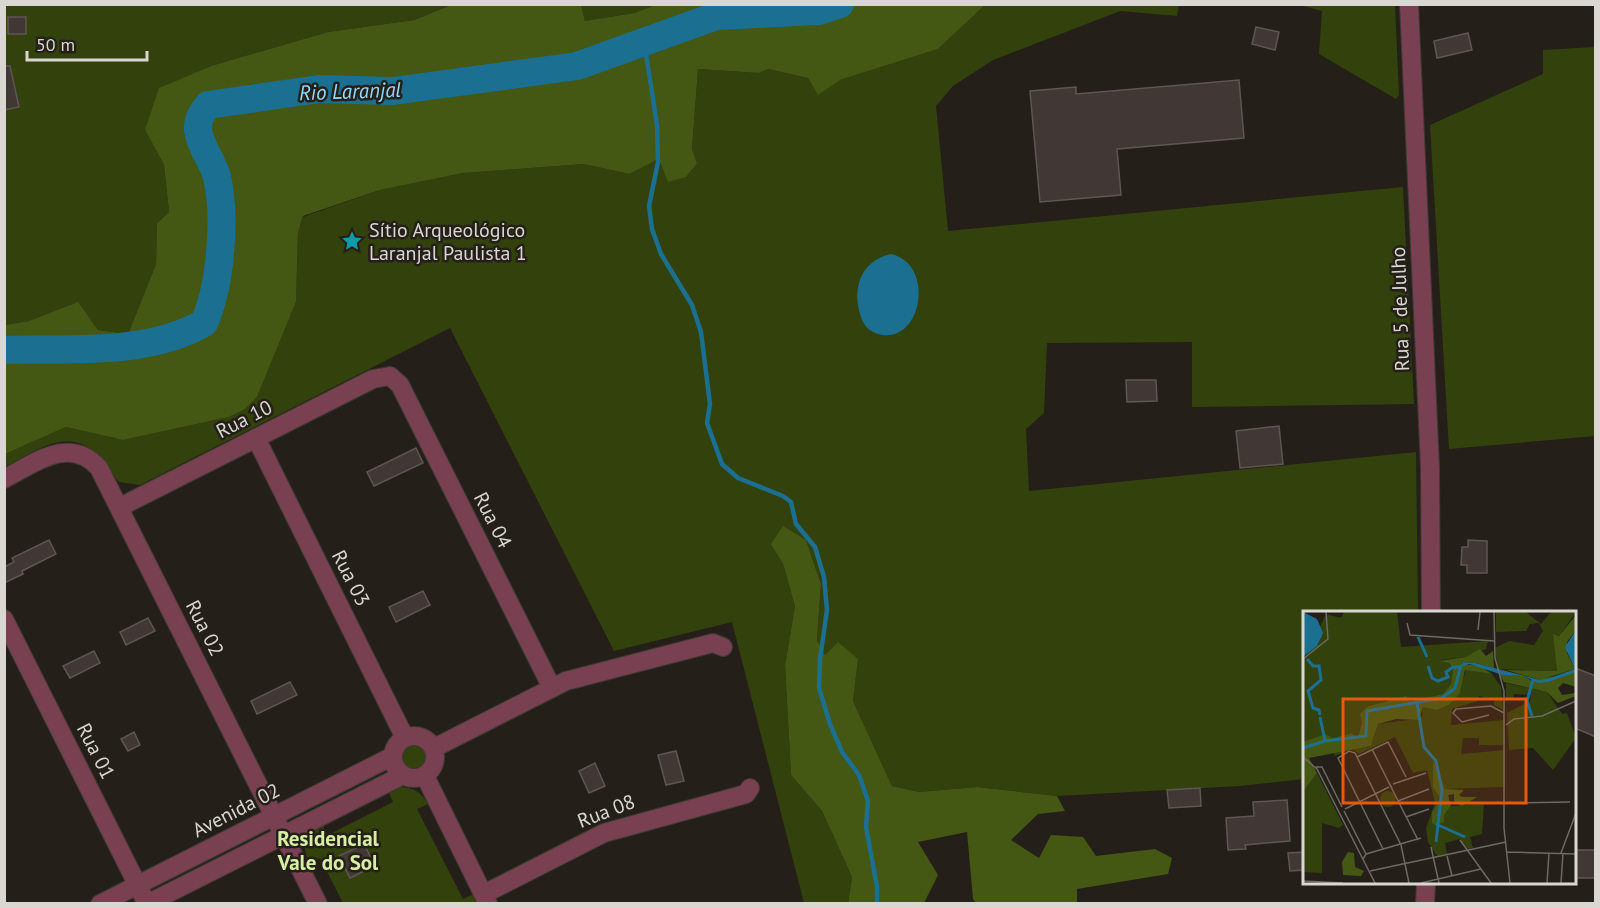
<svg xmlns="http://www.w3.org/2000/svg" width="1600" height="908" font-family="'PT Sans',sans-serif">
	<rect width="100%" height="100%" fill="#242019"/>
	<g fill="#33410d">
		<path d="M 5,5 L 451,5 L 414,20 L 328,32 L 214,65 L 145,130 L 164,165 L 169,212 L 157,223 L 156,264 L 128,334 L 98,330 L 78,303 L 29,321 L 5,325 Z"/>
		<path d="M 581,5 L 659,5 L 634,13 L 585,21 Z"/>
		<path d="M 985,5 L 1179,5 L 1177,16 L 1120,11 L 993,60 L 953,86 L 936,106 L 948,231 L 1403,187 L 1414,404 L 1192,407 L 1192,342 L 1047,343 L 1044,413 L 1026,429 L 1029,491 L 1416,452 L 1418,612 L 1304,612 L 1304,779 L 1239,786 L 1057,796 L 977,787 L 919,792 L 892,786 L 853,701 L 858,659 L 825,655 L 817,640 L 821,584 L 806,540 L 772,544 L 783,564 L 795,606 L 785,665 L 791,775 L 822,811 L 852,877 L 848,903 L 804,903 L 732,622 L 614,651 L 450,328 L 140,485 L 119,482 C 112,475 109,466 102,459 C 69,423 39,450 5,467 L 5,454 L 66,427 L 123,440 L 229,417 L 245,409 L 257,397 L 296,302 L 298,233 L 303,217 L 380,190 L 463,173 L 584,164 L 629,174 L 659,159 L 697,163 L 692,149 L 698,69 L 759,73 L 768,69 L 808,78 L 818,94 L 840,80 L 938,49 Z"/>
		<path d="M 1300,5 L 1395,5 L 1399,95 L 1396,99 L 1319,54 L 1322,11 Z"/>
		<path d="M 1595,47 L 1595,436 L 1449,449 L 1430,125 L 1543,74 L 1543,50 Z"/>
		<circle cx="414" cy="757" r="13"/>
		<path d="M 401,787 C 414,788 421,792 428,804 L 417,809 L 463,899 L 474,894 L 478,903 L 343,903 L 320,858 L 309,863 C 301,847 305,831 322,824 L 328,835 L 393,802 L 388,791 Z"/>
	</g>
	<g fill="#445713">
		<path d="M 659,4 L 985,5 L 938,49 L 840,80 L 818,95 L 808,78 L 768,69 L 759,73 L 698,69 L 692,149 L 697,163 L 686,177 L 668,182 L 659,159 L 629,174 L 584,164 L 463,173 L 380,190 L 303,216 L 298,233 L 296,302 L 257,397 L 245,409 L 229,417 L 123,440 L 66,427 L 5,454 L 5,325 L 29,321 L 78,302 L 98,330 L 128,334 L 156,264 L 157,223 L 169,212 L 164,165 L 145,130 L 159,88 L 214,65 L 328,32 L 414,20 L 451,5 L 581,5 L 585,21 L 634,13 Z"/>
		<path d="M 783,526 L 806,540 L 821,584 L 817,640 L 825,655 L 838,642 L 858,659 L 853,701 L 892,786 L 919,792 L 977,787 L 1057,796 L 1065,811 L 1038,814 L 1011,840 L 1039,858 L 1051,835 L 1083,837 L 1096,856 L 1155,849 L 1172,858 L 1168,874 L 1077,889 L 1077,903 L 976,903 L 973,899 L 967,832 L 918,842 L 938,875 L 924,903 L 848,903 L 852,877 L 822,811 L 791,775 L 785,665 L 795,606 L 783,564 L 771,544 Z"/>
	</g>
	<path fill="#1b7092" d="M 891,254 C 936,264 922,346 878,334 C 871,332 865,327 862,320 C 851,291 859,261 891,254 Z"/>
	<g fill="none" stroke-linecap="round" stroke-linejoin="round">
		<path stroke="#1b7092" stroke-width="4.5" d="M 644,41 L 657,125 L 658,162 L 649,206 L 652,229 L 661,254 L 692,305 L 701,332 L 710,404 L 707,423 L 722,464 L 738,478 L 783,496 L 791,502 L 796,524 L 815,547 L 824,577 L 827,610 L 820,659 L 819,688 L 830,724 L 842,752 L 859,775 L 868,801 L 866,827 L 877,887 L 877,904"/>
		<path stroke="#1b7092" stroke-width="28" d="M 4,350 C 69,348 146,356 204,323 C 221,285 226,217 217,177 C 213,161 200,147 198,130 C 197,121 202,112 208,105 L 319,89 L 393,91 L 577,66 L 716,16 L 819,11 L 840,4"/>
	</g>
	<g fill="#413836" stroke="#5f5553" stroke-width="1.5">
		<rect x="8" y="17" width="18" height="17"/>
		<path d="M 1256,27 L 1279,32 L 1275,50 L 1252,44 Z"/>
		<path d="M 1468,33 L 1472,50 L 1437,58 L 1434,41 Z"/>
		<path d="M 4,66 L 10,66 L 19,107 L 4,110 Z"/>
		<path d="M 1239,80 L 1244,138 L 1117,149 L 1121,195 L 1040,202 L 1030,91 L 1076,87 L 1076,94 Z"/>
		<path d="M 1126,380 L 1156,380 L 1157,401 L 1127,402 Z"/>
		<path d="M 1279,426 L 1283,464 L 1240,468 L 1236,431 Z"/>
		<path d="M 416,448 L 423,463 L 374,486 L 367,472 Z"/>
		<path d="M 49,540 L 56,554 L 22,571 L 23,574 L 4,583 L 4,567 L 14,562 L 12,558 Z"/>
		<path d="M 1468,540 L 1487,541 L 1487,573 L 1467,573 L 1467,565 L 1461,565 L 1462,547 L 1468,547 Z"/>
		<path d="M 423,591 L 430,605 L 396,622 L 389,607 Z"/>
		<path d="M 148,618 L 155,631 L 126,645 L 120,632 Z"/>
		<path d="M 94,651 L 100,663 L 70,678 L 63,666 Z"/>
		<path d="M 1575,668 L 1596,676 L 1596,737 L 1575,728 Z"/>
		<path d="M 290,682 L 297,695 L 257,714 L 251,701 Z"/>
		<path d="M 134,732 L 140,745 L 128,751 L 121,739 Z"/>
		<path d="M 676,751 L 684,781 L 666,785 L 658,755 Z"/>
		<path d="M 595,763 L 605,786 L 589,793 L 579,771 Z"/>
		<path d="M 1200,788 L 1201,806 L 1169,808 L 1167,790 Z"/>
		<path d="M 1287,800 L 1290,841 L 1245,845 L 1246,849 L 1228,850 L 1226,818 L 1254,816 L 1253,802 Z"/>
		<path d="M 364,844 L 375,866 L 350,878 L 339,856 Z"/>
		<rect x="1575" y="850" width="21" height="28"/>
		<path d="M 1305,852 L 1305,870 L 1290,871 L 1288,853 Z"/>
	</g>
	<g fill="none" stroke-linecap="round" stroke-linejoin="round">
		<g stroke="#3d3a33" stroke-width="20">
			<g id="minor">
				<path d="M 1409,4 L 1430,467 L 1431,612"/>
				<path d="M 256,438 L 405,738"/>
				<path d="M 4,479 C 35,463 70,435 99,468 L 318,904"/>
				<path d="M 120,507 L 373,379 L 390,376 L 400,385 L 552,688"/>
				<path d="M 4,619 L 147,904 L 403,775"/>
				<circle cx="414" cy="757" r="21"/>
				<path d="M 434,748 L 566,681 L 713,643 L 723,647"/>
				<path d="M 425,776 L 488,904"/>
				<path d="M 484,894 L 604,833 L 746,794 L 750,788"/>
				<path d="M 100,904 L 393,756"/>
				<path d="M 1425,904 L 1426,882"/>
			</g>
		</g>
		<use href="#minor" stroke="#784051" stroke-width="18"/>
	</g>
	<defs>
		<g id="sight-bare" transform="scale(1.62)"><path d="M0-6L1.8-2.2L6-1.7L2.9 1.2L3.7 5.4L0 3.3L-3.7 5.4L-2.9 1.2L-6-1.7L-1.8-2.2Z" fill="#0f9aa8" stroke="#242019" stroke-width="2.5" paint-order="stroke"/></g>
	</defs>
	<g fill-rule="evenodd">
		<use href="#sight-bare" x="352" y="241"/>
	</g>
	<g text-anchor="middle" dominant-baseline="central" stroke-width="5" stroke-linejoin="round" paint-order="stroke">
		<g font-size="20" fill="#dad7d2" stroke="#242019" text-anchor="start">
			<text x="369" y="230">Sítio Arqueológico<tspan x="369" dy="23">Laranjal Paulista 1</tspan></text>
		</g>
		<g font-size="20" fill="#dad7d2" stroke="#242019">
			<text transform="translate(1400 309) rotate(-92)">Rua 5 de Julho</text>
			<text transform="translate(244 419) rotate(-27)">Rua 10</text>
			<text transform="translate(493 520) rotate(63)">Rua 04</text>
			<text transform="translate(351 578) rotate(63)">Rua 03</text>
			<text transform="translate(205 628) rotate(63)">Rua 02</text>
			<text transform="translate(96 751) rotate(63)">Rua 01</text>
			<text transform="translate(236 810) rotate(-27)">Avenida 02</text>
			<text transform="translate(606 811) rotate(-21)">Rua 08</text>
		</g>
		<g font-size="21" font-style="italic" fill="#90d9fd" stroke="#242019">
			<text transform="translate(350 91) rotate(-2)">Rio Laranjal</text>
		</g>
		<g font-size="21" font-weight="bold" fill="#d7eea3" stroke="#242019">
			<text x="328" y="838">Residencial<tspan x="328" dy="24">Vale do Sol</tspan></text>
		</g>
	</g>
	<g transform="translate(1303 611)">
		<rect width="273" height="273" fill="#242019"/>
		<path d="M 41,1 L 94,1 L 98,36 L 185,30 L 183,38 L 163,46 L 137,49 L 146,52 L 150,58 L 148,73 L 140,83 L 107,90 L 95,87 L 65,95 L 55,126 L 49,122 L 29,127 L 19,124 L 2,133 L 0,51 L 23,3 L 38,7 ZM 193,1 L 223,1 L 238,13 L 248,1 L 273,1 L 256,25 L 251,23 L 254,60 L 195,58 L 192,37 L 206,30 L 231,34 L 240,20 L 236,12 L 227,13 L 223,20 L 193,21 ZM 163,59 L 189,63 L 198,76 L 200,99 L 191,94 L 191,89 L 176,85 L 175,90 L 149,98 L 148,114 L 201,109 L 202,134 L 176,134 L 176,127 L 160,127 L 158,143 L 202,139 L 202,176 L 142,178 L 130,152 L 138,188 L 133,199 L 141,211 L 141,204 L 148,195 L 181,193 L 179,223 L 167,226 L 170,237 L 165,238 L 157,228 L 142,232 L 144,243 L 134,245 L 125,231 L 123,217 L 132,192 L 124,159 L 110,162 L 92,126 L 56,143 L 48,138 L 32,145 L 30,141 L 68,135 L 75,113 L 112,108 L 119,105 L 120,96 L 147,93 L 156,82 ZM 203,72 L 244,81 L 259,103 L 264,102 L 273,127 L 250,159 L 230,137 L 206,139 L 204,102 L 227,90 L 228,84 L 211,83 L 210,87 L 203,87 ZM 14,162 L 40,214 L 36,217 L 19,212 L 19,262 L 0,261 L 0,181 ZM77 188a8 8 0 1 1 16 0a8 8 0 1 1-16 0Z" fill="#33410d"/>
		<path d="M 273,4 L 273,19 L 264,31 L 264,42 L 272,58 L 237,69 L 203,59 L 254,60 L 250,23 L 256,25 ZM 177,38 L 183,45 L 190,40 L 191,57 L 172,52 L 160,51 L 159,53 L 177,55 L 189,63 L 162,59 L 157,82 L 147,93 L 134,99 L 120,96 L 116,109 L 93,108 L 75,113 L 68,135 L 6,147 L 14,162 L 0,181 L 0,131 L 22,123 L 29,127 L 49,122 L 55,126 L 59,112 L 57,103 L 65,95 L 103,85 L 107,90 L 140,83 L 148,73 L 150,58 L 146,52 L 136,50 L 163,46 ZM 273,61 L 273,76 L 260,72 L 255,77 L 259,84 L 273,82 L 273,85 L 255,92 L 244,81 L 201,71 L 196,63 L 221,65 L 229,70 ZM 130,148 L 142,178 L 161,179 L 156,184 L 159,186 L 174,186 L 159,195 L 151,191 L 151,183 L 145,184 L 148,195 L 141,204 L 141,211 L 133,214 L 129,212 L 129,201 L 138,188 L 130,176 ZM 45,241 L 51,242 L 52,256 L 61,260 L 58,265 L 40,264 L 39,251 Z" fill="#445713"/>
		<path d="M 0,1 L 14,8 L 20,22 L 14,35 L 1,45 ZM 273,19 L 273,61 L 245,71 L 235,72 L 221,65 L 200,64 L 166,53 L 158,56 L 160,51 L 172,52 L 237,69 L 247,67 L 272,58 L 262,36 Z" fill="#1b7092"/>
		<path fill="none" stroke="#1b7092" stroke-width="3" d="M 115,26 L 124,46M 4,48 L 10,55 L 16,55 L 18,69 L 5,80 L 10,97 L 16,99 L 17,104M 125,55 L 129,67 L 135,70 L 145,66 L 143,61 L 150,56 L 158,56M 114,92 L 121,136 L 133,150 L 139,179 L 133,231M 229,105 L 224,90 L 230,69M 17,106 L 22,130M 0,137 L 22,130 L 63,125 L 64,100 L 139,87 L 152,77 L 158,54M 133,213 L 162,226"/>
		<path fill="none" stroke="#6d6963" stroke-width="1.5" d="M 191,1 L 192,47 L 201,80 L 201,217 L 207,272M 104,12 L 107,24 L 191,30M 175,19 L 177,1M 0,48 L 25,28 L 23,1M 186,104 L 159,111 L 150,102 L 153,98 L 188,95 L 201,102M 203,114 L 211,108 L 239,105 L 273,90M 69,138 L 86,172M 0,146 L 14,158 L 72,272M 54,146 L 85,131 L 103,166M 13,156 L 19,156 L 39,196M 90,173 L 123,162M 89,177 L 86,172 L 115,229M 95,190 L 126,178M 203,192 L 267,191M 42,198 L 86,176M 41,200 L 63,243 L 60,248M 103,206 L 126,198M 157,229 L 188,272M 128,236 L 136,272M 80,238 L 35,147 L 46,140 L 52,142 L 98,234 L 106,272M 204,241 L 273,243M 258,242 L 273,202M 63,243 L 118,227M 144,245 L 149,265M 67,260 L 203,231M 0,270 L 40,272M 118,272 L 178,258M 244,272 L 246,242M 258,272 L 260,242"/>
		<path fill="#e8590c" fill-opacity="0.15" stroke="#e8590c" stroke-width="3" d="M 40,88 L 223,88 L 223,192 L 40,192 Z"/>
		<rect width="273" height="273" fill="none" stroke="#dad7d2" stroke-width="3"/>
	</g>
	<rect width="1600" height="908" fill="none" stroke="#dad7d2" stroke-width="12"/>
	<path d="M27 51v9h120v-9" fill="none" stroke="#dad7d2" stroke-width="3"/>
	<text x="36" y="51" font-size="18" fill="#dad7d2" stroke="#242019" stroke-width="4.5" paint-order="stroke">50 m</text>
</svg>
